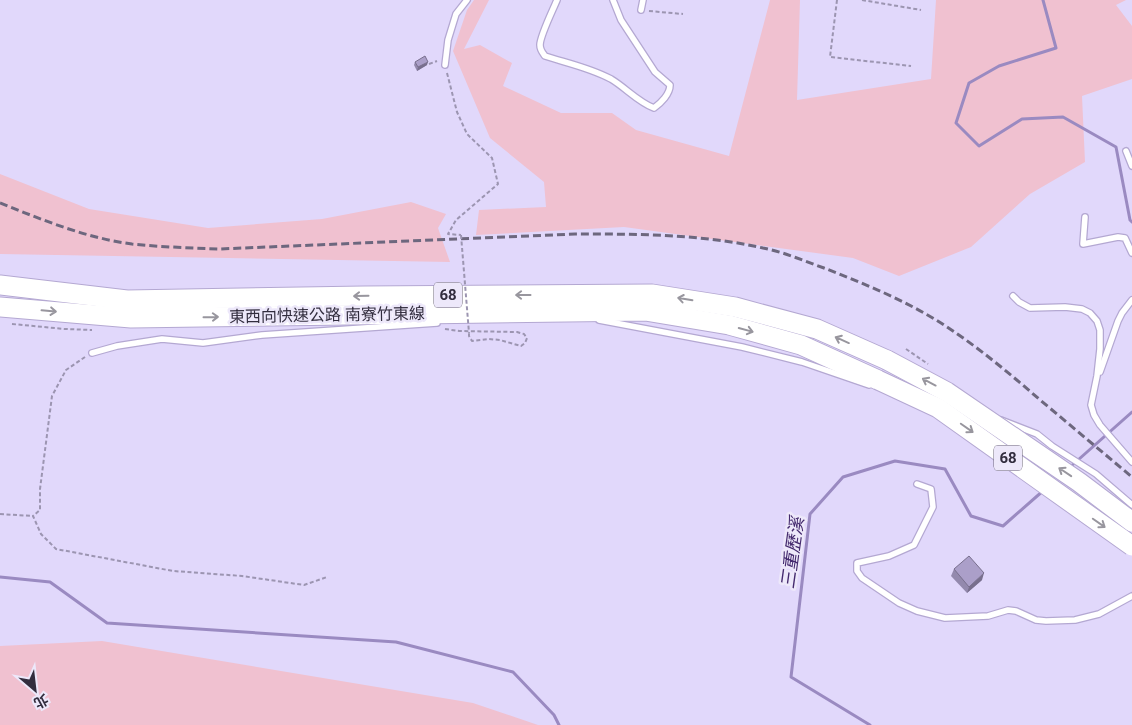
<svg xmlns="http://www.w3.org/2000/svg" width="1132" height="725" font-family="Roboto,'Noto Sans TC',sans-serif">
	<rect width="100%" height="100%" fill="#e1d8fb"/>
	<g fill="#f0c1d0">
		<path d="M 474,0 L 489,0 L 464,49 L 480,45 L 512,63 L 503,86 L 561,113 L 612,113 L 636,130 L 729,156 L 770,0 L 800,0 L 797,100 L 931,79 L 936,0 L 1126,0 L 1116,5 L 1132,26 L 1132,79 L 1082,96 L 1085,162 L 1030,194 L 971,247 L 899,276 L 853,258 L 624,227 L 476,235 L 479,210 L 546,207 L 544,182 L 490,138 L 453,51 L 467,10 Z"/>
		<path d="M 0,174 L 89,209 L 208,228 L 322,219 L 411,202 L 446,214 L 438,228 L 450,262 L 0,254 Z"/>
		<path d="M 102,641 L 473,703 L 538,725 L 0,725 L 0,646 Z"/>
	</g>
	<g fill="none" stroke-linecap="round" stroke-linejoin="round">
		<g stroke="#9a8ac1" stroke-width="3">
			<path d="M 1043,0 L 1056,48 L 999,66 L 969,83 L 956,123 L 979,146 L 1022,119 L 1063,117 L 1116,147 L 1130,220 L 1132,222"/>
			<path d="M 1069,468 L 1132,412"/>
			<path d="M 0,577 L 50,582 L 107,623 L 396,642 L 513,672 L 554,715 L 559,725"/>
			<path d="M 870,725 L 791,677 L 810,514 L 843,477 L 895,461 L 945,469 L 971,516 L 1003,526 L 1044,490"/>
		</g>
		<g stroke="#b4a8d2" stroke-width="8">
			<g id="service">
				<path d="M 557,0 C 553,10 540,36 540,45 C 540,50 542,52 545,56 C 567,63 591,68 611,79 C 626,88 638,102 654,108 C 661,103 670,94 670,85 L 655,72 L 621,20 L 613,0"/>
				<path d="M 641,10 L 643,0"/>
				<path d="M 445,65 L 448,40 L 456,14 L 467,0"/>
				<path d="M 1126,151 L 1132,166"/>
				<path d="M 1085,217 L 1083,244 L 1118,237 L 1125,238 L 1132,253"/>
				<path d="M 1013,296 L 1019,302 L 1030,308 L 1065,307 L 1082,309 L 1090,313 L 1097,321 L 1100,330 L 1100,349 L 1097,376 L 1091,405 L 1094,415 L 1100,425 L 1132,462"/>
				<path d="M 599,320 L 742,347 L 802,362 L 869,385"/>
				<path d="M 92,353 L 117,346 L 162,339 L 203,343 L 262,335 L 437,323"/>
				<path d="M 1100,372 L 1118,321 L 1122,313 L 1132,300"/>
				<path d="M 1001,420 L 1037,434 L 1052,446 L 1096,474 L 1132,505"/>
				<path d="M 917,484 L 931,489 L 933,507 L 914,545 L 889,556 L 857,563 L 857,571 L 862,578 L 899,603 L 917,611 L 945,618 L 988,616 L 1008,610 L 1016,611 L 1036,620 L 1046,621 L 1075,620 L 1099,614 L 1132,596"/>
			</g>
		</g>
		<g stroke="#b4a8d2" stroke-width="21">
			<g id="trunk">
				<path d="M 0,285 L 127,300 L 364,296 L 652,294 L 735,307 L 817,329 L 887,360"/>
				<path d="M 0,307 L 131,318 L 645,311 L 729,325 L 801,345 L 878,380"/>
			</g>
		</g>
		<g stroke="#9c95b1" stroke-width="2" stroke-dasharray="4 2.5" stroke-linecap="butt">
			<path d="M 837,0 L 830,57 L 911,66"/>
			<path d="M 862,0 L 921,10"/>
			<path d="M 649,11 L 683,14"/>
			<path d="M 429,64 L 437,61"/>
			<path d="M 447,73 L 457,112 L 467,134 L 492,158 L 498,184 L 456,220 L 448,234 L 461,235"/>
			<path d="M 12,324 L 65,329 L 92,330"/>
			<path d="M 445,329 L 459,331 L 517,332 L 524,334 L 527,338 L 525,343 L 521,346 L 500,340 L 489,339 L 472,341 L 469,336 L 469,333"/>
			<path d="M 906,349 L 928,364"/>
			<path d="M 85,357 L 66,370 L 52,396 L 40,489 L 40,510 L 33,516 L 41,534 L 56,549 L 173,571 L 242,576 L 304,585 L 327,577"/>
			<path d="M 0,514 L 33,516"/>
		</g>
		<use href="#service" stroke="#fff" stroke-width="5.5"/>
		<use href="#trunk" stroke="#fff" stroke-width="19"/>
		<path stroke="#6d677e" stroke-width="3" stroke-dasharray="8 4" stroke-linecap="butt" d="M 0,203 C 43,220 86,238 132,244 C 161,247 191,248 220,249 L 575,234 C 637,234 701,234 763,248 C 784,252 804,261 824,268 C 865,284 907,301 944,325 C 978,347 1009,373 1039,399 C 1070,425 1101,451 1132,477"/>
		<g stroke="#b4a8d2" stroke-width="21" stroke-linecap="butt">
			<g id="trunk-bridge">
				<path d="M 887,360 L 947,392 L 1079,482 L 1132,522"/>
				<path d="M 878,380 L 938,408 L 1132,546"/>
			</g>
		</g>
		<path stroke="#9c95b1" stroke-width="2" stroke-dasharray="4 2.5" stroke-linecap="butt" d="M 461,235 L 469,333"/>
		<use href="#trunk-bridge" stroke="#fff" stroke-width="19"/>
	</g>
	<g fill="#9389ad">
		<path d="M 415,62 L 427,65 L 417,71 L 414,65 Z"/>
		<path d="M 954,569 L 982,580 L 967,593 L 951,576 Z"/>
	</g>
	<g fill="#786f8d">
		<path d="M 428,62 L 427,65 L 417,71 L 418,67 Z"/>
		<path d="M 984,573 L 982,580 L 967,593 L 969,587 Z"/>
	</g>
	<g fill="#ab9fc9" stroke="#786f8d">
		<path d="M 425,56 L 428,62 L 418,67 L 415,62 Z"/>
		<path d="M 969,556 L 984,573 L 969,587 L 954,569 Z"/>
	</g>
	<defs><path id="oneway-shaft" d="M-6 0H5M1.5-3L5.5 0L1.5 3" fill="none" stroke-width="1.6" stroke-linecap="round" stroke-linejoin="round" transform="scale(1.25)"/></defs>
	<g stroke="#98969e">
		<use href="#oneway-shaft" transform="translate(523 295) rotate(180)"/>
		<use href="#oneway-shaft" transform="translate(361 296) rotate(179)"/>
		<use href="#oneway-shaft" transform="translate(685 299) rotate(-171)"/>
		<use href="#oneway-shaft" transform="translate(49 311) rotate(5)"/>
		<use href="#oneway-shaft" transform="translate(211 317) rotate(-1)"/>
		<use href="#oneway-shaft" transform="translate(746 330) rotate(15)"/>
		<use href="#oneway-shaft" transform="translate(842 340) rotate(-156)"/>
		<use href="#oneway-shaft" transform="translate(929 382) rotate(-152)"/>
		<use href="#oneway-shaft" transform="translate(967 428) rotate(35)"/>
		<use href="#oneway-shaft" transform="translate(1065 472) rotate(-146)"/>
		<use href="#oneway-shaft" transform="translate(1099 523) rotate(35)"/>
	</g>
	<g text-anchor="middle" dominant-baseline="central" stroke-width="5" stroke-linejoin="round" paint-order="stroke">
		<g fill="#ede8fa" stroke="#6a6576" stroke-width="1">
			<rect x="434" y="282.5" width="28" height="25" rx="4"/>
			<rect x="994" y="445.5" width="28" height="25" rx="4"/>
		</g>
		<g font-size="15" font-weight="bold" fill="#322d3e">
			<text x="448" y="295">68</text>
			<text x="1008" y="458">68</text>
		</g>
		<g font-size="16" fill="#322d3e" stroke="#ede8fa">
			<text transform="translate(327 315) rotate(-1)">東西向快速公路 南寮竹東線</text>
		</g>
		<g font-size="18" font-style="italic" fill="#442a6e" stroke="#ede8fa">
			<text transform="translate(792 553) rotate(-82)">三重歷溪</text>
		</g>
	</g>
	<g transform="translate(35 690) rotate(152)" stroke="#ede8fa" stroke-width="4" paint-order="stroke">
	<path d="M0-4L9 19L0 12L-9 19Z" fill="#322d3e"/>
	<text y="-8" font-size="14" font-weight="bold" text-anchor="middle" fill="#322d3e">北</text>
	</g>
</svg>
